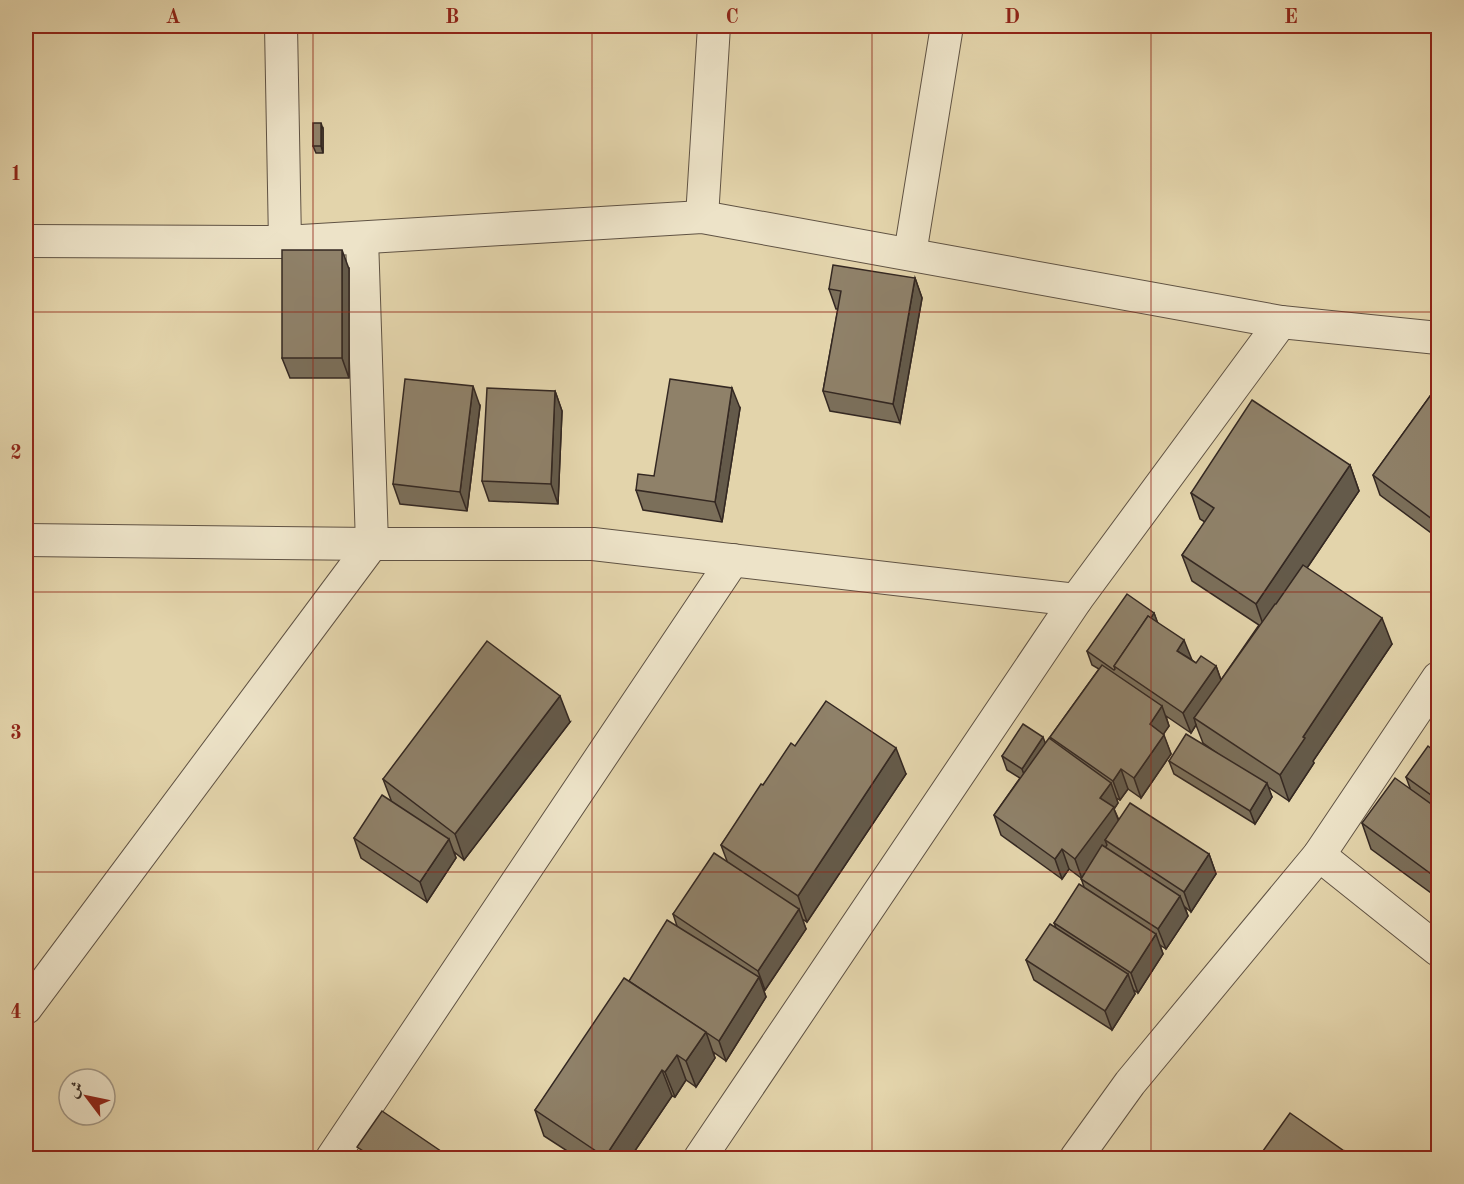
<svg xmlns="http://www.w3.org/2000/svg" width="1464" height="1184" font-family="'Old Standard TT',Amiri,serif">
	<rect width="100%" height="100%" fill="#e3d4ab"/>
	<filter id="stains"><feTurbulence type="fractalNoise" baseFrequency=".00333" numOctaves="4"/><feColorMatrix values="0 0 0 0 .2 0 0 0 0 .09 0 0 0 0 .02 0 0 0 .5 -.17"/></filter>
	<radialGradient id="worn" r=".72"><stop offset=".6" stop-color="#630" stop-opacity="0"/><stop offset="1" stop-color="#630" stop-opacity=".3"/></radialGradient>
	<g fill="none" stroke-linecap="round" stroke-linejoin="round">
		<g stroke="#605344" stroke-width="34">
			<g id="minor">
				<path d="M 281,26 L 285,242"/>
				<path d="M 702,217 L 714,26"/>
				<path d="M 26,241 L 285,242 L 702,217 L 1281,322 L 1438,338"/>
				<path d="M 910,254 L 947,26"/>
				<path d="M 26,540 L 372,544 L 593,544 L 1076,600"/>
				<path d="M 1319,855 L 1438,950"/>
				<path d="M 26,1008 L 372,544 L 362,238"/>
				<path d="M 332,1158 L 733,560"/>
				<path d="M 700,1158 L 1076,600 L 1281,322"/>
				<path d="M 1076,1158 L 1130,1083 L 1319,855 L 1438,678"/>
			</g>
		</g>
		<use href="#minor" stroke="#ede3c8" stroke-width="32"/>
	</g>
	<g fill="#7b6f5a" stroke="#342822" stroke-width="1.5">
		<path d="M 323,129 L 323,153 L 316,153 L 313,146 Z"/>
		<path d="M 349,269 L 349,378 L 290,378 L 282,358 Z"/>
		<path d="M 915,278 L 922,298 L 900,423 L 830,411 L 823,391 L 838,309 L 836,309 L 829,289 Z"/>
		<path d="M 1438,385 L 1438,538 L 1380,495 L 1373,475 Z"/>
		<path d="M 555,391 L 562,411 L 558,504 L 489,501 L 482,481 Z"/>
		<path d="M 480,406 L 467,511 L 400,504 L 393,484 Z"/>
		<path d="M 740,408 L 722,522 L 643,510 L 636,490 L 654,476 Z"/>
		<path d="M 1350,465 L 1359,491 L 1307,568 L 1392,644 L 1313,761 L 1314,763 L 1289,801 L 1268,787 L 1272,797 L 1255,824 L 1174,774 L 1169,761 L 1217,753 L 1203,743 L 1196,725 L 1191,733 L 1166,716 L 1169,726 L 1163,734 L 1171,754 L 1141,798 L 1128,789 L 1120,800 L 1116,798 L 1118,803 L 1114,809 L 1119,820 L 1209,854 L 1216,874 L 1191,912 L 1185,907 L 1188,916 L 1166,949 L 1160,945 L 1163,954 L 1138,993 L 1134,990 L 1135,994 L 1112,1030 L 1034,980 L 1026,960 L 1056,928 L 1054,923 L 1084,887 L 1081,878 L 1069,869 L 1062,879 L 1001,835 L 994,815 L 1020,778 L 1007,770 L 1002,756 L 1045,743 L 1051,739 L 1050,737 L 1099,669 L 1092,665 L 1087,651 L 1154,613 L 1157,622 L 1192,660 L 1196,663 L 1216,666 L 1221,680 L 1259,625 L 1192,581 L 1182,555 L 1205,522 L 1200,519 L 1191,493 Z"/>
		<path d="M 570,722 L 464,860 L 454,852 L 456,858 L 427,902 L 361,858 L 354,838 L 391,800 L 383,779 Z"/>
		<path d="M 795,746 L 906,774 L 807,922 L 802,919 L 806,929 L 765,990 L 763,989 L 766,997 L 726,1061 L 713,1052 L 715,1058 L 696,1087 L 686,1080 L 675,1097 L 672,1096 L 630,1158 L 578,1158 L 544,1136 L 535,1110 L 629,981 L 677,926 L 673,914 L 727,861 L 721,845 L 763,785 Z"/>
		<path d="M 1438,754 L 1438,898 L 1371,849 L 1362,823 L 1410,788 L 1406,777 Z"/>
	</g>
	<g fill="#645a4a" stroke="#342822" stroke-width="1.5">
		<path d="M 321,123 L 323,129 L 323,153 L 321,146 Z"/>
		<path d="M 342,250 L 349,269 L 349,378 L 342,358 Z"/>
		<path d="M 915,278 L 922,298 L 900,423 L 893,404 Z"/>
		<path d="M 473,386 L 480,406 L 467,511 L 460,492 Z"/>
		<path d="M 732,388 L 740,408 L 722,522 L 715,502 Z"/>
		<path d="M 555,391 L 562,411 L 558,504 L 551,484 Z"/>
		<path d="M 1350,465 L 1359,491 L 1265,630 L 1256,604 Z"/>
		<path d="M 1154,613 L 1159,626 L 1116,667 Z"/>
		<path d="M 1382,618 L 1392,644 L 1313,761 L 1314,763 L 1289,801 L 1280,775 L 1303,737 Z"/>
		<path d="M 1184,640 L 1192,660 L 1177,651 Z"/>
		<path d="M 1216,666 L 1223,686 L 1194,718 L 1196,725 L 1191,733 L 1183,713 Z"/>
		<path d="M 560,696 L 570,722 L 464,860 L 455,834 Z"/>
		<path d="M 1162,706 L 1169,726 L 1157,744 L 1150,724 Z"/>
		<path d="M 1164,735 L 1171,754 L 1141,798 L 1134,778 Z"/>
		<path d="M 1043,737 L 1048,750 L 1027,783 L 1022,769 Z"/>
		<path d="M 896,748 L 906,774 L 807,922 L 798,896 Z"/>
		<path d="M 1121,769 L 1128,789 L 1120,800 L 1113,781 Z"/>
		<path d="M 1111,783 L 1118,803 L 1114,809 L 1121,827 L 1105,840 L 1107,845 L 1082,879 L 1075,859 L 1100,798 Z"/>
		<path d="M 1267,783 L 1272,797 L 1255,824 L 1250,811 Z"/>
		<path d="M 449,839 L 456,858 L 427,902 L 420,882 Z"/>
		<path d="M 1062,849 L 1069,869 L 1062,879 L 1055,859 Z"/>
		<path d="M 1209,854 L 1216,874 L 1191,912 L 1184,892 Z"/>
		<path d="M 1180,896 L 1188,916 L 1166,949 L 1158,929 Z"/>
		<path d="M 799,909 L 806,929 L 765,990 L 758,971 Z"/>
		<path d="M 1156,934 L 1163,954 L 1138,993 L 1131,973 Z"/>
		<path d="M 1128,974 L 1135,994 L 1112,1030 L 1105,1011 Z"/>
		<path d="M 759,977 L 766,997 L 726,1061 L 719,1041 Z"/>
		<path d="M 706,1032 L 715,1058 L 696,1087 L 686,1061 Z"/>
		<path d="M 677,1055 L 686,1080 L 675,1097 L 665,1072 Z"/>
		<path d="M 662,1070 L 672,1096 L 630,1158 L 606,1158 L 605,1157 Z"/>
		<path d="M 1344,1151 L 1347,1158 L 1339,1158 Z"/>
	</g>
	<g fill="#8f8169" stroke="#342822" stroke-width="1.5">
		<rect x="313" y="123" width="8" height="23"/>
		<rect x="282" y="250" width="60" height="108"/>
		<path d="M 833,265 L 915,278 L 893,404 L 823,391 L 841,291 L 829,289 Z"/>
		<path d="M 405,379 L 473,386 L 460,492 L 393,484 Z"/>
		<path d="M 670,379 L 732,388 L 715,502 L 636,490 L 638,474 L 654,476 Z"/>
		<path d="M 1438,385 L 1438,518 L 1436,522 L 1373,475 Z"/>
		<path d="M 487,388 L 555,391 L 551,484 L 482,481 Z"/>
		<path d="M 1252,400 L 1350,465 L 1256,604 L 1182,555 L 1214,508 L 1191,493 Z"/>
		<path d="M 1303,565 L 1382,618 L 1303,737 L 1305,738 L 1280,775 L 1194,718 L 1275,604 L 1276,604 Z"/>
		<path d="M 1127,594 L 1154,613 L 1151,618 L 1148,616 L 1114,666 L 1115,669 L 1114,670 L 1087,651 Z"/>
		<path d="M 1148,616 L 1184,640 L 1177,651 L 1196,663 L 1201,656 L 1216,666 L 1183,713 L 1114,666 Z"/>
		<path d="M 487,641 L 560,696 L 455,834 L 383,779 Z"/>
		<path d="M 1102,665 L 1162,706 L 1150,724 L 1164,735 L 1134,778 L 1121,769 L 1113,781 L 1050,737 Z"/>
		<path d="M 826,701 L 896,748 L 798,896 L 721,845 L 761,784 L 763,785 L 791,743 L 795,746 Z"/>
		<path d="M 1023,724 L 1043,737 L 1022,769 L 1002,756 Z"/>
		<path d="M 1186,734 L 1267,783 L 1250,811 L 1169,761 Z"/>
		<path d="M 1049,738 L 1111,783 L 1100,798 L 1114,807 L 1075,859 L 1062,849 L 1055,859 L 994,815 Z"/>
		<path d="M 1428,746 L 1438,754 L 1438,800 L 1406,777 Z"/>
		<path d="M 1395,778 L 1438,809 L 1438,879 L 1362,823 Z"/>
		<path d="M 382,795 L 449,839 L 420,882 L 354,838 Z"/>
		<path d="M 1130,803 L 1209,854 L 1184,892 L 1105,840 Z"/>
		<path d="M 1102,845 L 1180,896 L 1158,929 L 1081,879 Z"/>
		<path d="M 714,853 L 799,909 L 758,971 L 673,914 Z"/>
		<path d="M 1079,884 L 1156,934 L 1131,973 L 1054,923 Z"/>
		<path d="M 667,920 L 759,977 L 719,1041 L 629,981 Z"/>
		<path d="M 1050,924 L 1128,974 L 1105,1011 L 1026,960 Z"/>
		<path d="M 624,978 L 706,1032 L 686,1061 L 677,1055 L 665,1072 L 662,1070 L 605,1157 L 535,1110 Z"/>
		<path d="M 382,1111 L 451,1158 L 357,1158 L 363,1151 L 357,1147 Z"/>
		<path d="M 1290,1113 L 1344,1151 L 1339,1158 L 1258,1158 Z"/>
	</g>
	<path fill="none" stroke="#8f2418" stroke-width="1.5" stroke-opacity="0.55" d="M 313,26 L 313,1158M 592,26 L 592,1158M 872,26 L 872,1158M 1151,26 L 1151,1158M 26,312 L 1438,312M 26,592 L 1438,592M 26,872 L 1438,872"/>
	<rect width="1464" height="1184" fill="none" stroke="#e3d4ab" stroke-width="66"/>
	<g transform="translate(87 1097) rotate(302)"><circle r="28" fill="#ede3c8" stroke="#a39886" stroke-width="1.5"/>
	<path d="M0-4.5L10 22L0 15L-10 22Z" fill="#8f2418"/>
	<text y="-9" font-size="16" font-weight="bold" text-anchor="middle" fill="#342822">ش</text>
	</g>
	<rect x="33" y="33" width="1398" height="1118" fill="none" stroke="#8f2418" stroke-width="2"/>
	<g font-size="20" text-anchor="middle" font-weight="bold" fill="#8f2418">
		<text x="173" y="23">A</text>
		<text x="452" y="23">B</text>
		<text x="732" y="23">C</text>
		<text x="1012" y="23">D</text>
		<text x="1291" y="23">E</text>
		<text x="16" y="180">1</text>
		<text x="16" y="459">2</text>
		<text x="16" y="739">3</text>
		<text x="16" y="1018">4</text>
	</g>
	<rect width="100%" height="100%" filter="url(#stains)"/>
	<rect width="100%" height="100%" fill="url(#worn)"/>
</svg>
